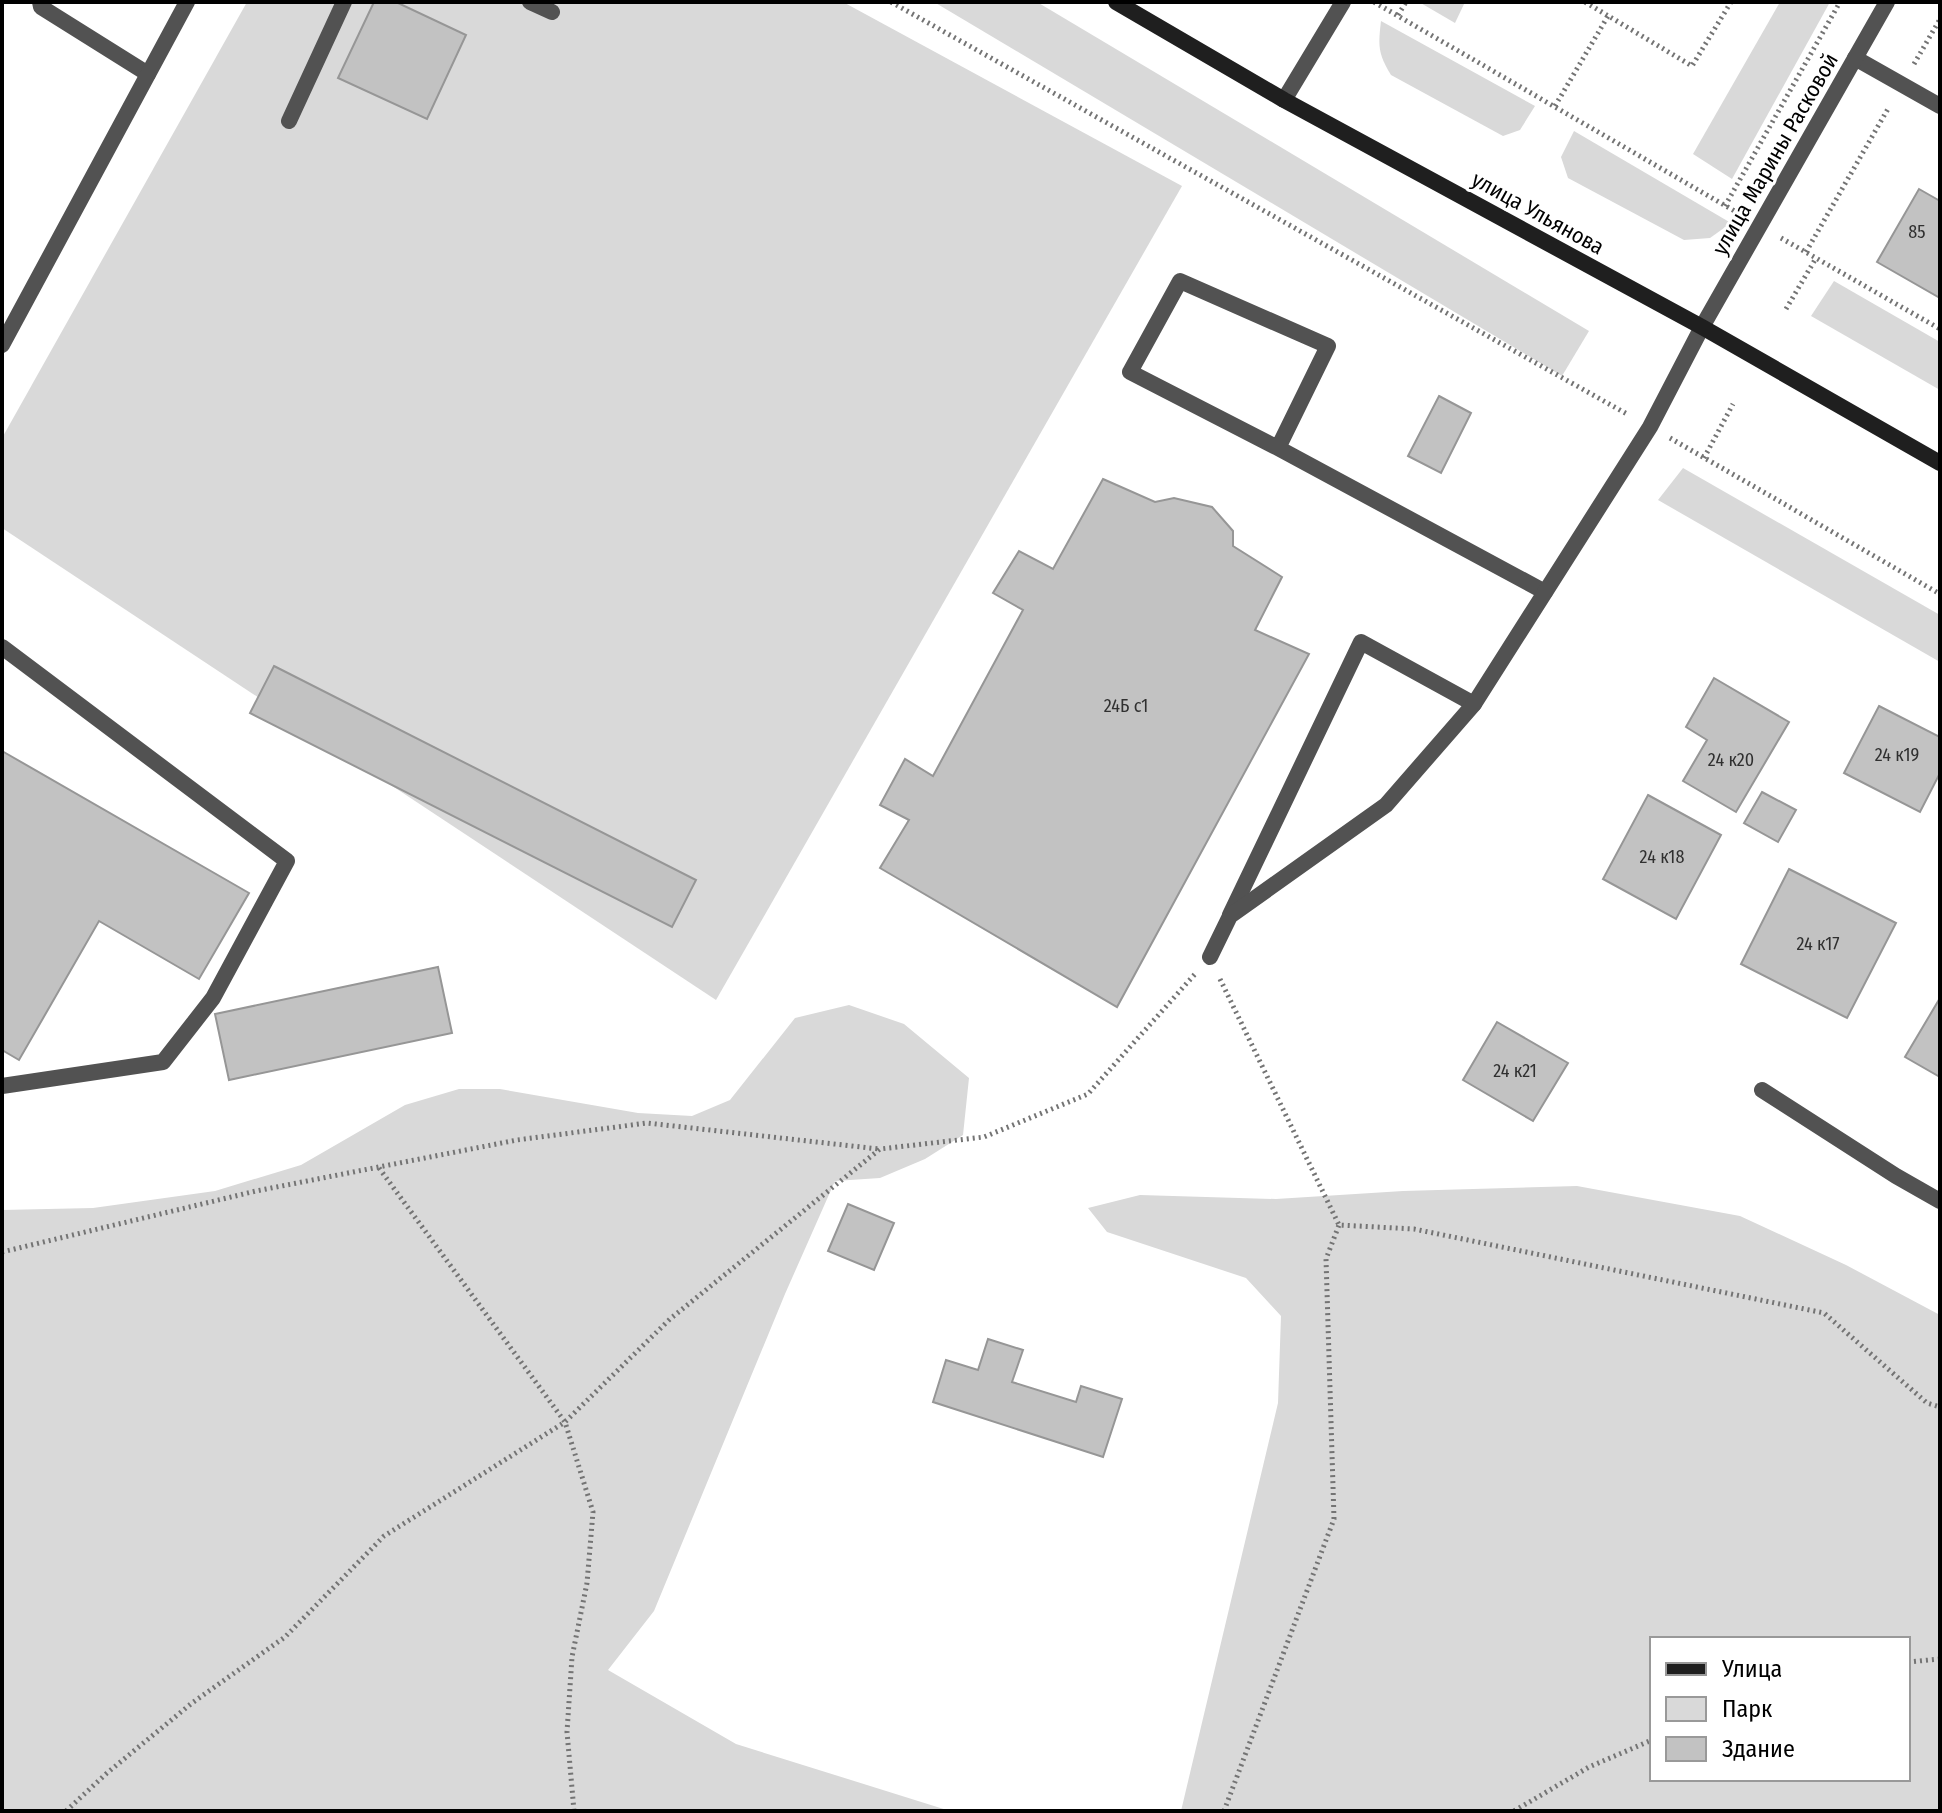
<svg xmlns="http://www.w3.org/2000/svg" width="1942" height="1813" font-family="'Fira Sans Condensed',sans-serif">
	<rect width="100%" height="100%" fill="#fff"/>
	<g fill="#d9d9d9" fill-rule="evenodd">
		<path d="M 247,2 L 843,2 L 1182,186 L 716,1000 L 2,528 L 2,438 Z"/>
		<path d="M 934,2 L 1037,2 L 1589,331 L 1562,376 Z"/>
		<path d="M 1419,2 L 1465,2 L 1455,23 Z"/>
		<path d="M 1780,2 L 1830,2 L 1732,179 L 1693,154 Z"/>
		<path d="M 1381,21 L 1535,106 L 1520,130 L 1503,136 L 1391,75 C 1378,54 1378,46 1381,21 Z"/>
		<path d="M 1574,131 L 1731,223 L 1710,238 L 1684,240 L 1568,178 L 1561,157 Z"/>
		<path d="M 1834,281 L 1940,342 L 1940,390 L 1811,316 Z"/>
		<path d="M 1683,468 L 1940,615 L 1940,662 L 1658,500 Z"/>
		<path d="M 849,1005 L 904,1024 L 969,1078 L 963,1135 L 925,1159 L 880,1178 L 835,1181 L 785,1294 L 654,1611 L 608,1670 L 736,1744 L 950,1811 L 2,1811 L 2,1210 L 93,1208 L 215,1191 L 301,1165 L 405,1105 L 459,1089 L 500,1089 L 638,1113 L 692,1116 L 730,1100 L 795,1018 Z"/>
		<path d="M 1577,1186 L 1740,1216 L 1846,1265 L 1940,1315 L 1940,1811 L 1181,1811 L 1278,1403 L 1281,1316 L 1246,1278 L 1107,1232 L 1088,1208 L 1140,1195 L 1276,1199 L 1403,1191 ZM 1652,1639 L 1908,1639 L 1908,1779 L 1652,1779 Z"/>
	</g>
	<g fill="#c2c2c2" stroke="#969696" stroke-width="2">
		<path d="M 374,2 L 396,2 L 466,35 L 427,119 L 338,78 Z"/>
		<path d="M 1919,189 L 1940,201 L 1940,298 L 1877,262 Z"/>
		<path d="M 1439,396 L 1471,413 L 1441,473 L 1408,456 Z"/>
		<path d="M 1103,479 L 1155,502 L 1174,498 L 1212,507 L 1233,531 L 1233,546 L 1282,577 L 1255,630 L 1309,654 L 1117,1007 L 880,868 L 909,820 L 880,805 L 905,759 L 933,776 L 1023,610 L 993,593 L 1019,551 L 1053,569 Z"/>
		<path d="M 274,666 L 696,880 L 672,927 L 250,713 Z"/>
		<path d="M 1714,678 L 1789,722 L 1736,812 L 1683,781 L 1707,740 L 1686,727 Z"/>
		<path d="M 1879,706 L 1940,737 L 1940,773 L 1920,812 L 1844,773 Z"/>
		<path d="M 2,751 L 249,893 L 199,979 L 99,921 L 19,1060 L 2,1050 Z"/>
		<path d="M 1762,792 L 1796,810 L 1778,842 L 1744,823 Z"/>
		<path d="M 1648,795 L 1721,835 L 1676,919 L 1603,879 Z"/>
		<path d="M 1789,869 L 1896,923 L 1847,1018 L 1741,964 Z"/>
		<path d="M 438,967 L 452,1033 L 229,1080 L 215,1014 Z"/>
		<path d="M 1940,998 L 1940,1077 L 1905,1057 Z"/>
		<path d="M 1497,1022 L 1568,1063 L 1533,1121 L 1463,1080 Z"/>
		<path d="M 848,1204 L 894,1223 L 874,1270 L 828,1251 Z"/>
		<path d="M 988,1339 L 1023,1350 L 1012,1382 L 1076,1402 L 1081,1386 L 1122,1399 L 1103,1457 L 933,1402 L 946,1360 L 978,1370 Z"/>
	</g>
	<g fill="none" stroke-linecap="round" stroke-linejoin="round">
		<g stroke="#747474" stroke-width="5" stroke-dasharray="2 4" stroke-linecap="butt">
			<path d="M 891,2 L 1627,414"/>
			<path d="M 1374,2 L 1738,213"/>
			<path d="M 1585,2 L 1692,66 L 1731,2"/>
			<path d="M 1398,15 L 1406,2"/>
			<path d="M 1914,64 L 1940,19"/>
			<path d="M 1555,106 L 1608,16"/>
			<path d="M 1725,206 L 1840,2"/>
			<path d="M 1781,238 L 1940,329"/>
			<path d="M 1806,252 L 1889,107"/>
			<path d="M 1786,309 L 1816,258"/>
			<path d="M 1670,438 L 1940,594"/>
			<path d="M 1704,458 L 1733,404"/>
			<path d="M 1220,979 L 1339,1225 L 1414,1229 L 1824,1313 L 1927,1403 L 1940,1407"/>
			<path d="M 379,1168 L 565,1422 L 593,1512 L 587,1583 L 572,1657 L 567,1732 L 574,1811"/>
			<path d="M 2,1252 L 256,1191 L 517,1140 L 647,1123 L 879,1149"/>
			<path d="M 1908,1662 L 1940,1659"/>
			<path d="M 66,1811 L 107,1773 L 192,1703 L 285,1637 L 384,1536 L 565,1422 L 670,1319 L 880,1149 L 984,1137 L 1088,1094 L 1195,974"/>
			<path d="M 1224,1811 L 1334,1519 L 1326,1259 L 1339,1225"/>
			<path d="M 1514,1811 L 1589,1767 L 1652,1740"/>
		</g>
		<g stroke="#525252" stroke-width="16">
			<path d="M 40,2 L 41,7 L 148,74"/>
			<path d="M 530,2 L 552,12"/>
			<path d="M 1855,58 L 1940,106"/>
			<path d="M 289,121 L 344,2"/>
			<path d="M 2,345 L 187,2"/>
			<path d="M 1278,448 L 1130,372 L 1180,281 L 1328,346 L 1278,448 L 1545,592"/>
			<path d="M 2,647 L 287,861 L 213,998 L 163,1062 L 2,1086"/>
			<path d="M 1230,915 L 1361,642 L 1474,704"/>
			<path d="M 1210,957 L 1230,916 L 1386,805 L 1474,704 L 1650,427 L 1702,327"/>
			<path d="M 1762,1090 L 1896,1176 L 1940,1201"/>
		</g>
		<g stroke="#525252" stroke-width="16">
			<path d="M 1284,100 L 1343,2"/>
			<path d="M 1702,327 L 1887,2"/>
		</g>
		<path stroke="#1f1f1f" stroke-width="16" d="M 1116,2 L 1284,100 L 1702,327 L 1940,463"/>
	</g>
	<g text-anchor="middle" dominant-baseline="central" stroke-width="6" stroke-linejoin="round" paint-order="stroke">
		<g font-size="18" fill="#303030">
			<text x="1917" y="232">85</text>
			<text x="1126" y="706">24Б с1</text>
			<text x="1897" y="755">24 к19</text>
			<text x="1731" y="760">24 к20</text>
			<text x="1662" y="857">24 к18</text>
			<text x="1818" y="944">24 к17</text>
			<text x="1515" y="1071">24 к21</text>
		</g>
		<g font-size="22" fill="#000" stroke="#fff">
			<text transform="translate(1775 154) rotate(-60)">улица Марины Расковой</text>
			<text transform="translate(1538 213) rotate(29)">улица Ульянова</text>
		</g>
	</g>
	<rect width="1942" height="1813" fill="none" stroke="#000000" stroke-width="8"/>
	<rect x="1650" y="1637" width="260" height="144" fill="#ffffff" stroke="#999999" stroke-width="2"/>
	<rect x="1666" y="1663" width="40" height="12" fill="#1f1f1f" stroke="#999999" stroke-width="2"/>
	<text x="1722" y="1677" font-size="24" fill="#000000">Улица</text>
	<rect x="1666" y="1697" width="40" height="24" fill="#d9d9d9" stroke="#999999" stroke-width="2"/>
	<text x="1722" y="1717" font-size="24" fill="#000000">Парк</text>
	<rect x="1666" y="1737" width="40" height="24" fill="#c2c2c2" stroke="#999999" stroke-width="2"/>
	<text x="1722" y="1757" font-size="24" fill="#000000">Здание</text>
</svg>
